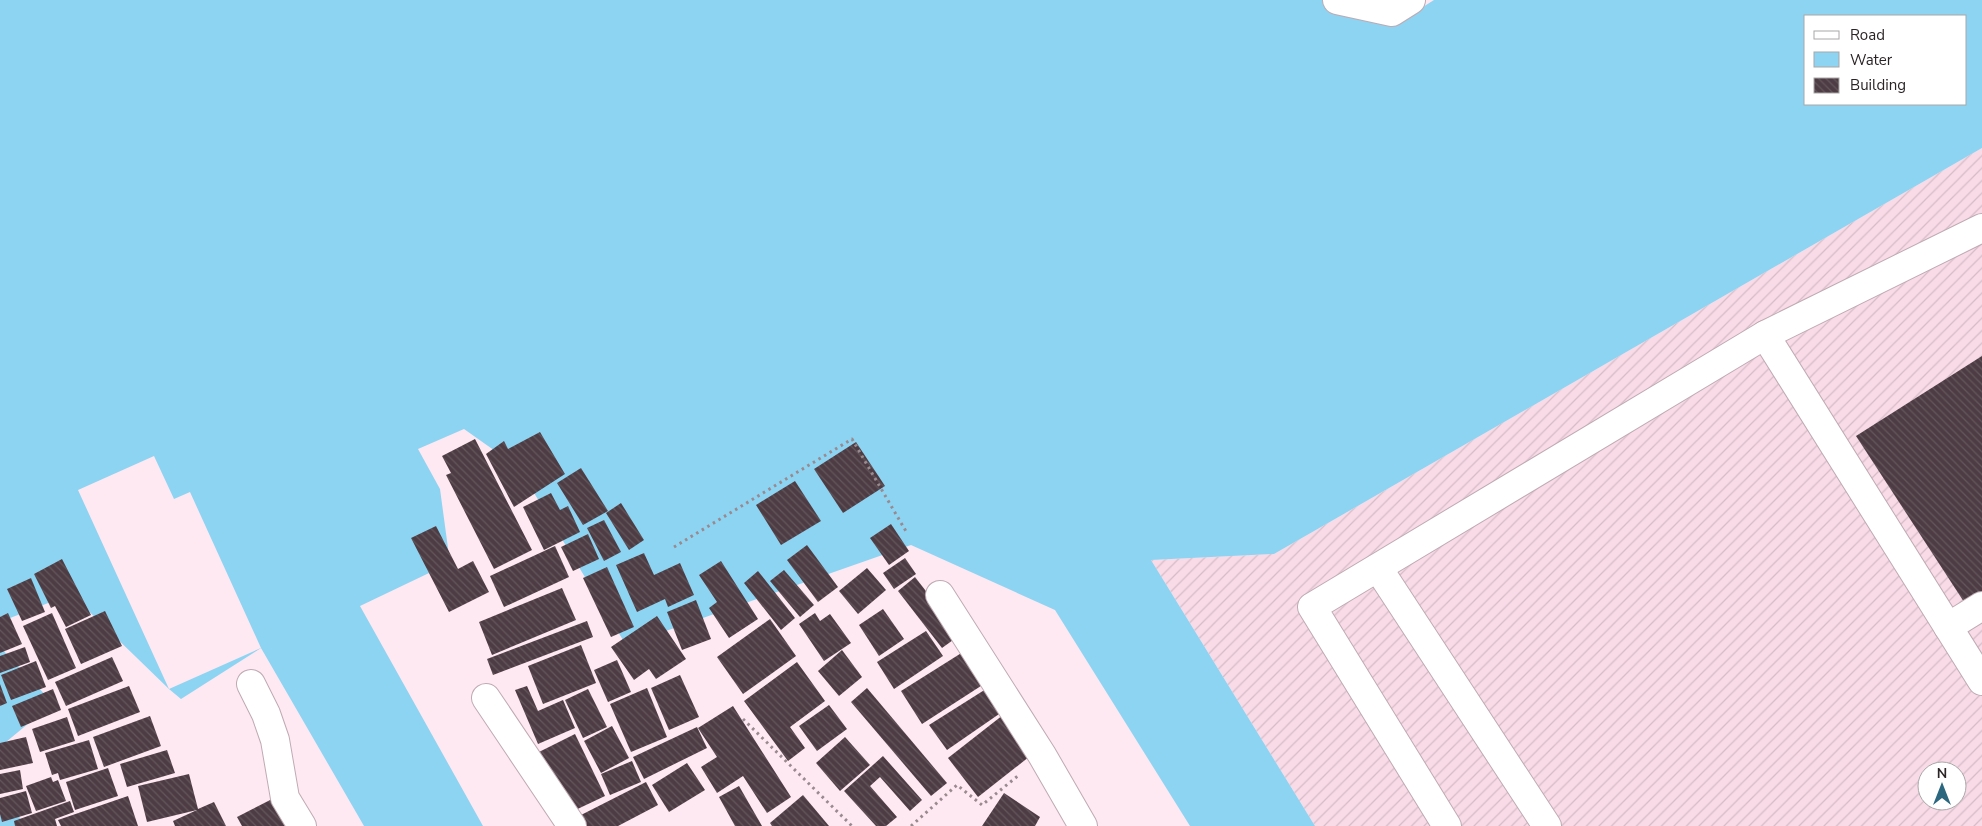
<svg xmlns="http://www.w3.org/2000/svg" width="1982" height="826" font-family="'Nunito Sans',sans-serif">
	<defs>
		<pattern id="industrial-furrows" width="10" height="10" patternUnits="userSpaceOnUse" patternTransform="scale(1.25)"><rect width="10" height="10" fill="#f9dbe8"/><path d="M-1 1l2-2M0 10L10 0M9 11l2-2" fill="none" stroke="#d6bcc7"/></pattern>
		<pattern id="building-back-hatch" width="6" height="6" patternUnits="userSpaceOnUse" patternTransform="scale(1.25)"><rect width="6" height="6" fill="#4d3c43"/><path d="M-1 5l2 2M0 0l6 6M5-1l2 2" fill="none" stroke="#64565c"/></pattern>
	</defs>
	<rect width="100%" height="100%" fill="#fee8f1"/>
	<path fill="url(#industrial-furrows)" fill-rule="evenodd" d="M 1982,148 L 1982,826 L 1315,826 L 1151,560 L 1274,554 ZM 1927,771 L 1957,771 L 1957,801 L 1927,801 Z"/>
	<g fill="#8dd4f2" fill-rule="evenodd">
		<path d="M 0,0 L 1322,0 L 1330,13 L 1396,24 L 1434,0 L 1982,0 L 1982,148 L 1274,554 L 1151,560 L 1315,826 L 1190,826 L 1055,610 L 911,545 L 626,645 L 519,468 L 464,429 L 418,449 L 440,489 L 450,563 L 360,606 L 483,826 L 364,826 L 261,648 L 181,699 L 169,689 L 71,594 L 0,622 ZM 1806,16 L 1966,16 L 1966,104 L 1806,104 Z"/>
		<path d="M 0,647 L 53,703 L 0,747 Z"/>
	</g>
	<path fill="#fee8f1" d="M 154,456 L 174,499 L 190,492 L 261,648 L 169,689 L 78,490 Z"/>
	<g fill="none" stroke-linecap="round" stroke-linejoin="round">
		<path stroke="#8dd4f2" stroke-width="32" d="M 0,819 L 6,826"/>
	</g>
	<g fill="url(#building-back-hatch)">
		<path d="M 1982,356 L 1982,595 L 1966,605 L 1856,436 Z"/>
		<path d="M 540,432 L 565,474 L 514,507 L 486,454 L 504,441 L 508,449 Z"/>
		<path d="M 475,439 L 532,550 L 494,569 L 446,475 L 451,473 L 442,456 Z"/>
		<path d="M 856,442 L 885,486 L 843,513 L 814,469 Z"/>
		<path d="M 581,468 L 608,511 L 583,525 L 557,483 Z"/>
		<path d="M 795,481 L 821,521 L 781,545 L 756,505 Z"/>
		<path d="M 551,493 L 560,510 L 568,506 L 580,532 L 544,550 L 523,507 Z"/>
		<path d="M 621,503 L 644,540 L 629,550 L 606,513 Z"/>
		<path d="M 604,520 L 621,552 L 604,561 L 587,528 Z"/>
		<path d="M 891,524 L 909,551 L 889,565 L 870,538 Z"/>
		<path d="M 436,526 L 458,569 L 473,561 L 489,592 L 449,612 L 411,538 Z"/>
		<path d="M 588,534 L 599,559 L 573,571 L 561,547 Z"/>
		<path d="M 807,545 L 838,587 L 818,602 L 787,560 Z"/>
		<path d="M 555,546 L 569,577 L 504,607 L 490,576 Z"/>
		<path d="M 644,553 L 654,575 L 680,563 L 694,595 L 668,607 L 665,599 L 637,612 L 616,565 Z"/>
		<path d="M 905,558 L 916,574 L 894,589 L 883,573 Z"/>
		<path d="M 62,559 L 91,615 L 66,627 L 55,606 L 51,608 L 34,574 Z"/>
		<path d="M 721,561 L 758,619 L 729,638 L 709,608 L 717,602 L 699,575 Z"/>
		<path d="M 607,567 L 634,627 L 611,637 L 583,578 Z"/>
		<path d="M 867,568 L 886,590 L 858,614 L 839,591 Z"/>
		<path d="M 784,570 L 814,605 L 800,617 L 770,581 Z"/>
		<path d="M 758,571 L 795,618 L 781,630 L 744,583 Z"/>
		<path d="M 915,577 L 960,635 L 942,648 L 898,591 Z"/>
		<path d="M 31,578 L 45,612 L 22,621 L 7,589 Z"/>
		<path d="M 562,588 L 576,620 L 492,655 L 479,622 Z"/>
		<path d="M 696,600 L 711,639 L 682,650 L 667,612 Z"/>
		<path d="M 883,609 L 904,639 L 879,656 L 859,625 Z"/>
		<path d="M 105,611 L 122,646 L 81,664 L 65,629 Z"/>
		<path d="M 8,613 L 22,644 L 0,653 L 0,617 Z"/>
		<path d="M 52,613 L 76,668 L 48,680 L 23,626 Z"/>
		<path d="M 815,613 L 820,621 L 830,614 L 851,643 L 824,661 L 799,624 Z"/>
		<path d="M 657,616 L 686,659 L 656,679 L 649,669 L 634,680 L 611,647 Z"/>
		<path d="M 770,619 L 796,656 L 743,694 L 717,657 Z"/>
		<path d="M 587,621 L 593,637 L 493,675 L 487,659 Z"/>
		<path d="M 926,631 L 943,656 L 894,689 L 877,662 Z"/>
		<path d="M 581,645 L 596,683 L 543,704 L 528,666 Z"/>
		<path d="M 25,647 L 30,662 L 0,673 L 0,656 Z"/>
		<path d="M 842,650 L 862,677 L 839,696 L 818,671 Z"/>
		<path d="M 963,652 L 984,684 L 922,724 L 901,691 Z"/>
		<path d="M 112,657 L 123,681 L 66,706 L 55,682 Z"/>
		<path d="M 617,660 L 631,692 L 608,702 L 594,670 Z"/>
		<path d="M 36,661 L 46,687 L 11,700 L 1,675 Z"/>
		<path d="M 797,662 L 825,701 L 790,727 L 805,748 L 788,761 L 744,701 Z"/>
		<path d="M 680,675 L 699,717 L 669,730 L 651,688 Z"/>
		<path d="M 0,684 L 7,703 L 0,706 Z"/>
		<path d="M 129,686 L 140,712 L 78,736 L 68,709 Z"/>
		<path d="M 527,686 L 538,711 L 563,700 L 575,728 L 538,744 L 515,690 Z"/>
		<path d="M 647,688 L 667,737 L 631,752 L 610,704 Z"/>
		<path d="M 867,688 L 947,783 L 931,796 L 851,702 Z"/>
		<path d="M 53,689 L 61,710 L 21,727 L 12,706 Z"/>
		<path d="M 588,689 L 607,727 L 583,738 L 565,700 Z"/>
		<path d="M 986,689 L 1002,712 L 947,750 L 929,725 Z"/>
		<path d="M 829,705 L 847,729 L 817,751 L 799,726 Z"/>
		<path d="M 733,706 L 791,797 L 767,813 L 743,776 L 717,793 L 701,767 L 717,757 L 698,728 Z"/>
		<path d="M 1003,715 L 1034,753 L 978,797 L 948,758 Z"/>
		<path d="M 150,716 L 161,746 L 104,767 L 93,737 Z"/>
		<path d="M 67,717 L 75,741 L 40,752 L 32,729 Z"/>
		<path d="M 612,726 L 629,758 L 601,773 L 584,741 Z"/>
		<path d="M 697,727 L 707,748 L 644,779 L 633,757 Z"/>
		<path d="M 575,734 L 605,796 L 567,814 L 537,753 Z"/>
		<path d="M 26,737 L 33,763 L 0,770 L 0,743 Z"/>
		<path d="M 845,737 L 870,765 L 840,791 L 816,763 Z"/>
		<path d="M 89,740 L 98,769 L 60,780 L 58,773 L 52,775 L 45,753 Z"/>
		<path d="M 167,750 L 175,773 L 127,787 L 120,764 Z"/>
		<path d="M 883,756 L 922,800 L 910,811 L 880,777 L 870,786 L 897,817 L 886,826 L 876,826 L 844,791 Z"/>
		<path d="M 632,761 L 641,782 L 610,795 L 601,774 Z"/>
		<path d="M 687,763 L 705,790 L 669,812 L 652,785 Z"/>
		<path d="M 108,768 L 118,796 L 75,810 L 66,782 Z"/>
		<path d="M 20,770 L 23,789 L 0,794 L 0,774 Z"/>
		<path d="M 189,774 L 198,809 L 214,802 L 226,826 L 175,826 L 173,821 L 197,810 L 147,822 L 138,786 Z"/>
		<path d="M 51,777 L 53,782 L 58,780 L 66,801 L 36,811 L 26,786 Z"/>
		<path d="M 646,782 L 658,805 L 618,826 L 587,826 L 581,815 Z"/>
		<path d="M 739,786 L 762,826 L 735,826 L 719,797 Z"/>
		<path d="M 26,791 L 32,813 L 2,822 L 0,814 L 0,798 Z"/>
		<path d="M 1004,793 L 1040,817 L 1035,826 L 982,826 Z"/>
		<path d="M 803,795 L 829,826 L 772,826 L 770,823 Z"/>
		<path d="M 128,796 L 138,826 L 61,826 L 58,820 Z"/>
		<path d="M 276,797 L 291,826 L 242,826 L 237,817 Z"/>
		<path d="M 70,801 L 74,812 L 55,819 L 57,826 L 15,826 L 14,821 Z"/>
	</g>
	<g fill="none" stroke-linecap="round" stroke-linejoin="round">
		<g stroke="#bfaab3" stroke-width="30">
			<g id="minor">
				<path d="M 1337,0 L 1392,12 L 1411,0"/>
				<path d="M 1765,335 L 1982,681"/>
				<path d="M 1378,568 L 1547,826"/>
				<path d="M 940,595 L 1042,755 L 1083,826"/>
				<path d="M 1948,627 L 1982,606"/>
				<path d="M 251,684 L 266,714 L 275,740 L 285,798 L 302,826"/>
				<path d="M 486,698 L 572,826"/>
				<path d="M 1447,826 L 1312,607 L 1765,335 L 1982,228"/>
			</g>
		</g>
		<g stroke="#998a90" stroke-width="3" stroke-dasharray="2.5 4" stroke-linecap="butt">
			<path d="M 674,547 L 852,439 L 907,533"/>
			<path d="M 743,719 L 852,826"/>
			<path d="M 911,826 L 957,785 L 982,805 L 1019,775"/>
		</g>
		<use href="#minor" stroke="#fff" stroke-width="28"/>
	</g>
	<rect x="1804" y="15" width="162" height="90" fill="#ffffff" stroke="#aaa7a9"/>
	<rect x="1814" y="31" width="25" height="8" fill="#ffffff" stroke="#aaa7a9"/>
	<text x="1850" y="40" font-size="15" fill="#2b2427">Road</text>
	<rect x="1814" y="52" width="25" height="15" fill="#8dd4f2" stroke="#aaa7a9"/>
	<text x="1850" y="65" font-size="15" fill="#2b2427">Water</text>
	<rect x="1814" y="78" width="25" height="15" fill="url(#building-back-hatch)" stroke="#aaa7a9"/>
	<text x="1850" y="90" font-size="15" fill="#2b2427">Building</text>
	<g transform="translate(1942 786)"><circle r="24" fill="#ffffff" stroke="#aaa7a9"/>
	<path d="M0-4L9 19L0 12L-9 19Z" fill="#2b677e"/>
	<text y="-8" font-size="14" font-weight="bold" text-anchor="middle" fill="#2b2427">N</text>
	</g>
</svg>
